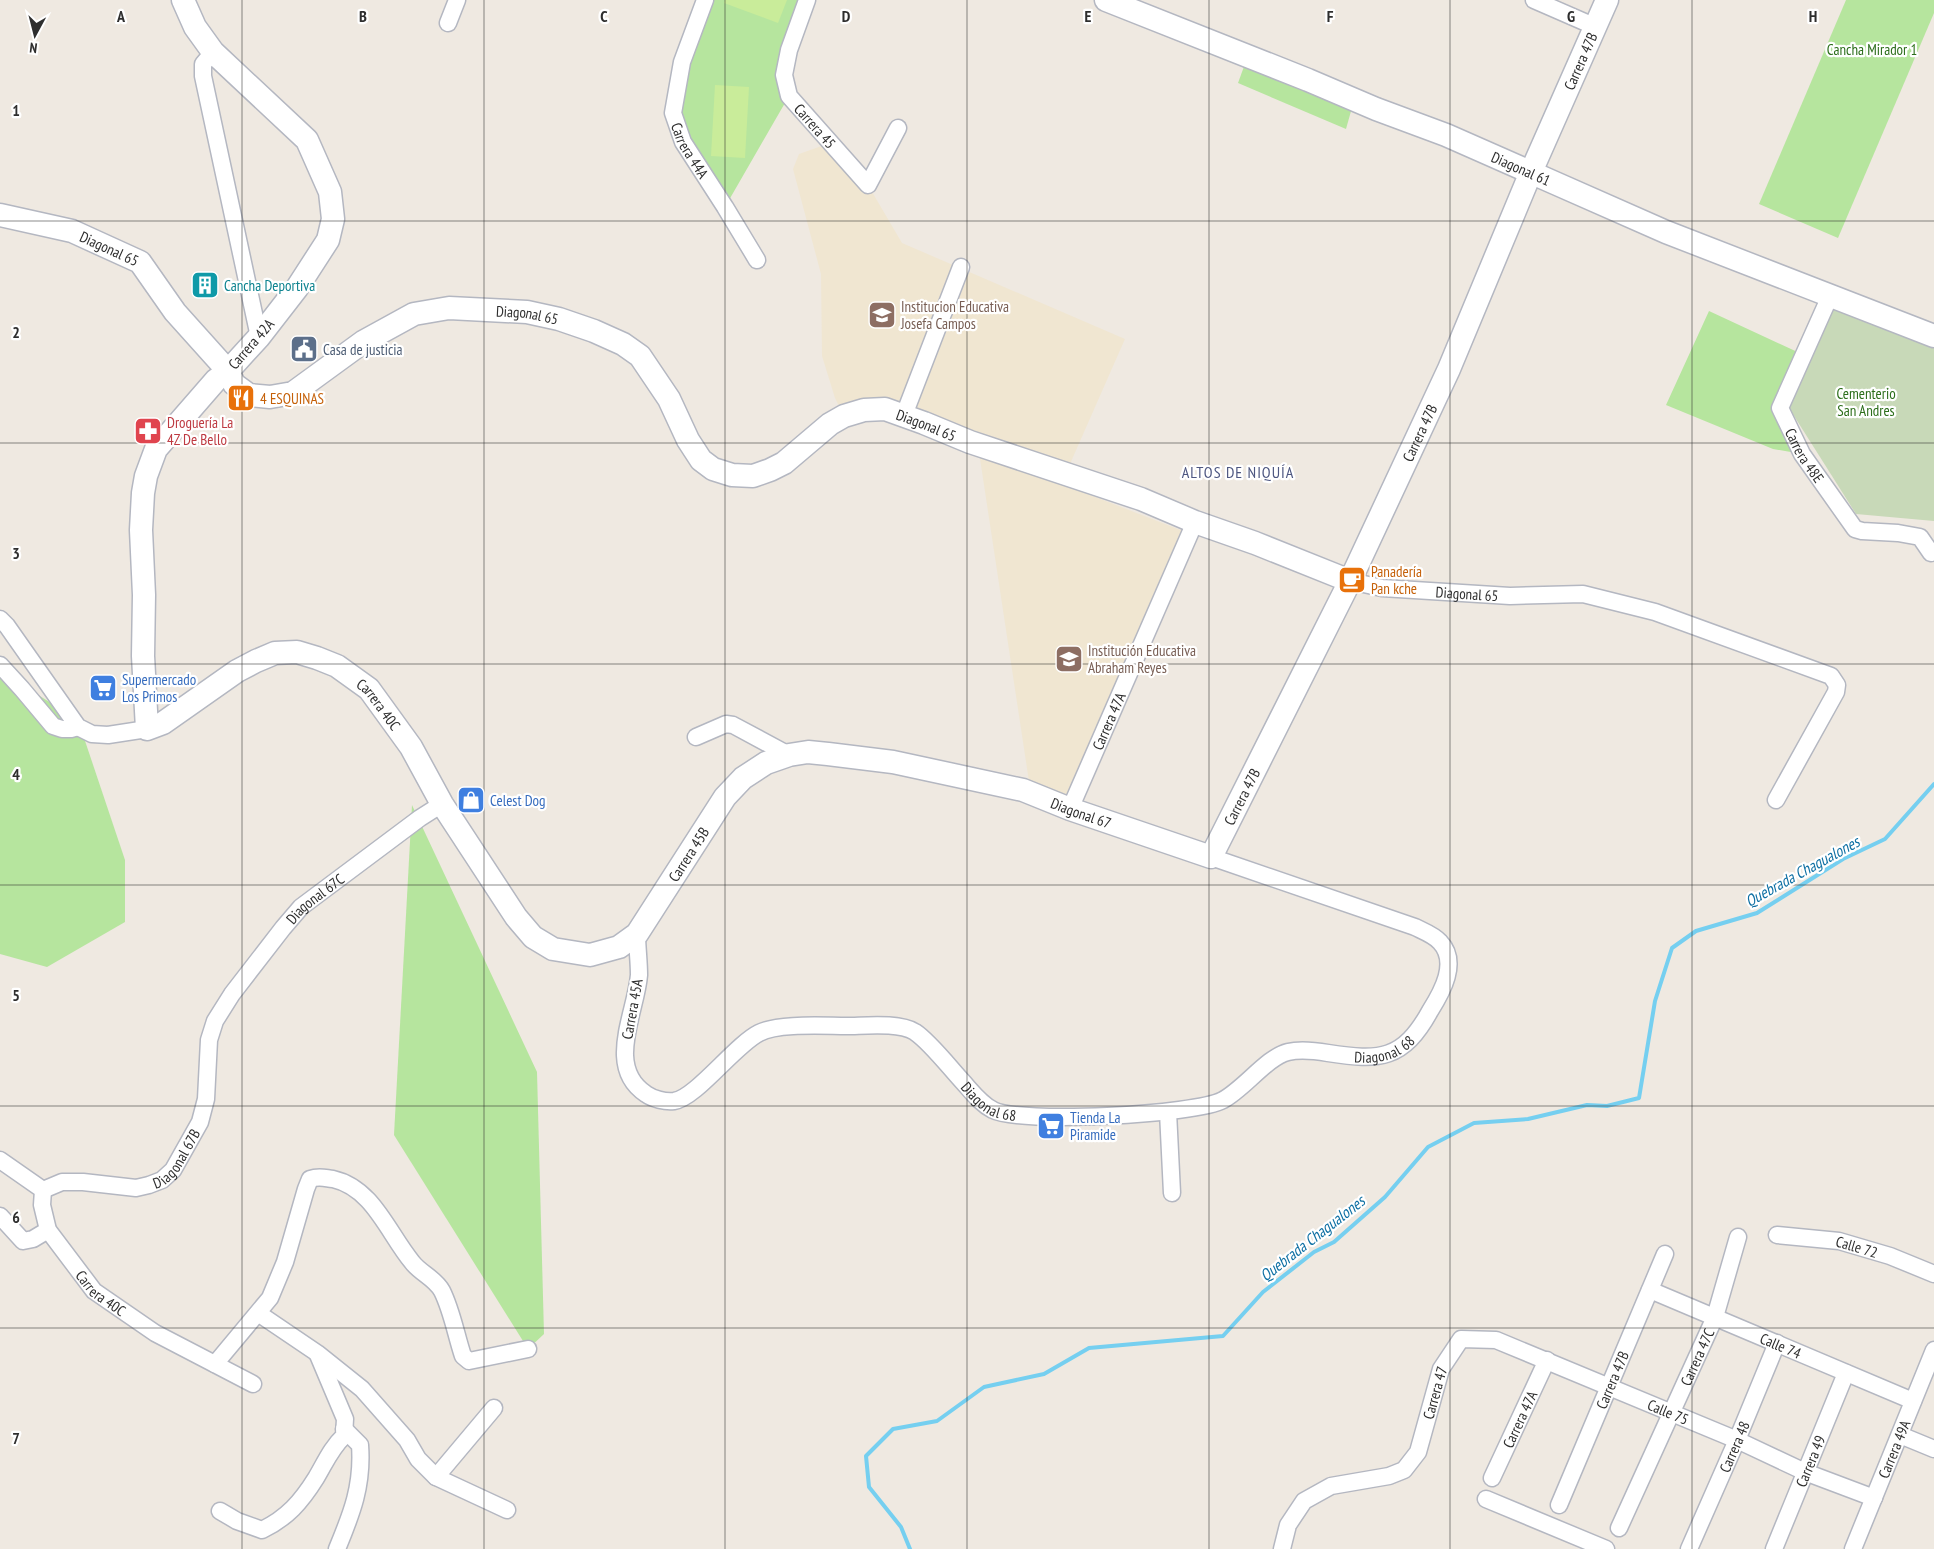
<svg xmlns="http://www.w3.org/2000/svg" width="1934" height="1549" font-family="'PT Sans Narrow',sans-serif">
	<rect width="100%" height="100%" fill="#efe9e1"/>
	<g fill="#f0e6d1">
		<path d="M 830,143 L 868,185 L 902,243 L 1125,339 L 1066,473 L 904,415 L 844,416 L 835,398 L 822,356 L 821,274 L 793,169 L 799,154 Z"/>
		<path d="M 979,452 L 1183,531 L 1067,799 L 1030,788 Z"/>
	</g>
	<g fill="#b6e59e">
		<path d="M 706,0 L 807,0 L 789,50 L 789,96 L 725,207 L 673,113 Z"/>
		<path d="M 1846,0 L 1934,0 L 1934,13 L 1838,238 L 1759,204 Z"/>
		<path d="M 1246,61 L 1353,104 L 1346,129 L 1238,83 Z"/>
		<path d="M 1709,311 L 1804,355 L 1780,408 L 1802,454 L 1773,449 L 1666,405 Z"/>
		<path d="M 0,671 L 78,720 L 125,860 L 125,922 L 47,967 L 0,954 Z"/>
		<path d="M 412,805 L 537,1072 L 544,1334 L 528,1349 L 394,1135 Z"/>
	</g>
	<path fill="#c8d9b8" d="M 1834,302 L 1934,346 L 1934,521 L 1856,514 L 1789,408 Z"/>
	<g fill="#c9ec9a">
		<path d="M 725,0 L 787,0 L 778,23 L 724,3 Z"/>
		<path d="M 715,85 L 749,87 L 745,158 L 711,156 Z"/>
	</g>
	<g fill="none" stroke-linecap="round" stroke-linejoin="round">
		<path stroke="#75cff0" stroke-width="4" d="M 910,1549 L 901,1527 L 869,1487 L 866,1456 L 893,1429 L 937,1421 L 984,1387 L 1044,1374 L 1089,1348 L 1223,1336 L 1263,1292 L 1314,1252 L 1334,1242 L 1385,1197 L 1428,1147 L 1474,1123 L 1528,1119 L 1587,1105 L 1607,1106 L 1639,1098 L 1655,1001 L 1672,948 L 1696,931 L 1757,913 L 1843,859 L 1885,839 L 1934,784"/>
		<g stroke="#b4b7c1" stroke-width="19">
			<g id="street">
				<path id="s1" d="M 705,0 L 682,62 L 673,113 L 683,142 L 725,207 L 757,260"/>
				<path id="s2" d="M 807,0 L 789,50 L 784,75 L 789,96 L 868,185 L 898,128"/>
				<path d="M 1534,0 L 1596,27"/>
				<path d="M 448,23 L 457,0"/>
				<path d="M 213,52 L 203,64 L 203,76 L 259,337"/>
				<path id="s3" d="M 1830,296 L 1780,408 L 1802,454 L 1855,529 L 1862,531 L 1898,533 L 1920,537 L 1931,553"/>
				<path d="M 904,415 L 961,267"/>
				<path id="s4" d="M 1350,581 L 1382,588 L 1510,596 L 1583,594 L 1655,612 L 1831,676 L 1837,685 L 1836,692 L 1776,800"/>
				<path d="M 0,619 L 7,626 L 78,727 L 92,734 L 108,735 L 147,729"/>
				<path d="M 0,665 L 22,689 L 53,726 L 62,729 L 71,729 L 78,727"/>
				<path d="M 696,737 L 726,724 L 733,725 L 789,755"/>
				<path id="s5" d="M 1070,809 L 1195,522"/>
				<path id="s6" d="M 637,934 C 637,947 639,961 639,975 C 636,1013 605,1067 646,1094 C 653,1099 665,1102 674,1101 C 696,1098 735,1045 759,1033 C 778,1023 824,1026 846,1026 C 864,1026 899,1022 915,1032 C 930,1042 950,1068 963,1082 C 972,1092 981,1104 993,1110 C 1019,1124 1196,1115 1223,1100 C 1244,1089 1267,1057 1288,1052 C 1301,1049 1316,1051 1328,1053 C 1380,1061 1403,1060 1430,1011 C 1442,992 1459,962 1440,942 C 1434,935 1423,931 1415,927 L 1211,857"/>
				<path d="M 1168,1112 L 1172,1193"/>
				<path id="s7" d="M 0,1160 L 43,1190 L 42,1205 L 48,1230 L 94,1291 L 155,1333 L 253,1384"/>
				<path id="s8" d="M 43,1190 L 62,1182 L 83,1182 L 136,1188 L 149,1185 L 162,1180 L 173,1170 L 200,1122 L 206,1099 L 209,1040 L 215,1021 L 232,994 L 283,928 L 301,907 L 420,818 L 442,804"/>
				<path d="M 0,1216 L 23,1241 L 33,1239 L 48,1230"/>
				<path id="s9" d="M 1777,1235 L 1839,1241 L 1890,1256 L 1934,1274"/>
				<path id="s10" d="M 1650,1290 L 1913,1401"/>
				<path d="M 258,1313 L 317,1353 L 362,1389 L 407,1440 L 418,1459 L 436,1477 L 507,1510"/>
				<path d="M 215,1364 L 270,1298 L 285,1262 L 306,1189 L 310,1179 C 319,1176 324,1178 333,1179 C 373,1188 388,1233 412,1262 C 420,1273 435,1278 442,1291 C 452,1311 456,1335 463,1356 L 469,1361 L 528,1349"/>
				<path d="M 1900,1435 L 1934,1449"/>
				<path d="M 436,1477 L 494,1408"/>
				<path id="s11" d="M 1492,1478 L 1547,1360"/>
				<path d="M 1486,1499 L 1606,1549"/>
				<path id="s12" d="M 1559,1505 L 1665,1254"/>
				<path d="M 220,1511 L 237,1521 L 262,1530 C 287,1518 301,1502 316,1478 C 325,1463 331,1448 344,1436 L 345,1419 L 318,1355"/>
				<path id="s13" d="M 1619,1528 L 1715,1317 L 1738,1237"/>
				<path d="M 337,1549 C 352,1513 363,1485 360,1445 L 344,1429"/>
				<path id="s14" d="M 1282,1549 L 1288,1525 L 1304,1501 L 1331,1486 L 1389,1476 L 1404,1470 L 1418,1452 L 1441,1369 L 1461,1339 L 1496,1340 L 1737,1440 L 1805,1472 L 1874,1498"/>
				<path id="s15" d="M 1689,1549 L 1737,1440 L 1777,1343"/>
				<path id="s16" d="M 1774,1549 L 1846,1373"/>
				<path id="s17" d="M 1853,1549 L 1934,1350"/>
			</g>
		</g>
		<g stroke="#b4b7c1" stroke-width="25">
			<g id="secondary">
				<path id="s18" d="M 183,0 L 195,27 L 213,52 L 307,140 L 330,192 L 333,219 L 328,240 L 297,288 L 259,337 L 228,371 L 216,380 L 156,449 L 146,476 L 143,493 L 141,530 L 144,595 L 143,656 L 147,729 L 163,723 L 237,671 L 256,661 L 275,653 L 297,652 L 317,658 L 337,666 L 369,689 L 411,747 L 442,804 L 516,917 L 533,937 L 553,949 L 590,955 L 619,947 L 637,934 L 725,797 L 743,778 L 766,763 L 789,755 L 808,752 L 828,754 L 893,762 L 1023,790 L 1070,809 L 1211,857 L 1350,581 L 1449,369 L 1531,172 L 1607,0"/>
				<path id="s19" d="M 1106,0 L 1308,80 L 1376,109 L 1446,135 L 1666,232 L 1934,336"/>
				<path id="s20" d="M 0,215 L 72,231 L 140,262 L 175,312 L 228,371 L 234,384 L 249,395 L 270,397 L 293,393 L 363,342 L 414,314 L 449,308 L 527,312 L 559,319 L 594,331 L 623,344 L 640,356 L 669,399 L 688,440 L 701,460 L 713,469 L 732,475 L 753,476 L 770,470 L 784,463 L 830,424 L 844,416 L 864,410 L 885,409 L 924,423 L 970,442 L 1141,499 L 1195,522 L 1255,543 L 1350,581"/>
			</g>
		</g>
		<use href="#street" stroke="#fff" stroke-width="16"/>
		<use href="#secondary" stroke="#fff" stroke-width="22"/>
	</g>
	<path fill="none" stroke="#2e2e2e" stroke-width="1" stroke-opacity="0.55" d="M 242,0 L 242,1549M 484,0 L 484,1549M 725,0 L 725,1549M 967,0 L 967,1549M 1209,0 L 1209,1549M 1450,0 L 1450,1549M 1692,0 L 1692,1549M 0,221 L 1934,221M 0,443 L 1934,443M 0,664 L 1934,664M 0,885 L 1934,885M 0,1106 L 1934,1106M 0,1328 L 1934,1328"/>
	<defs>
		<g id="building-square" transform="scale(1.4375)"><rect x="-9" y="-9" width="18" height="18" rx="4" fill="#0f9aa8" stroke="#fff"/><path d="M-4-6H4V6H1V3H-1V6H-4ZM-2.5-4.3h1.7v1.8h-1.7ZM.8-4.3h1.7v1.8H.8ZM-2.5-1h1.7V.8h-1.7ZM.8-1h1.7V.8H.8Z" fill="#fff"/></g>
		<g id="school-square" transform="scale(1.4375)"><rect x="-9" y="-9" width="18" height="18" rx="4" fill="#8d6e63" stroke="#fff"/><path d="M0-5L7-2L0 1L-7-2ZM-4 1L0 2.5L4 1V4Q0 6-4 4Z" fill="#fff"/></g>
		<g id="civic-square" transform="scale(1.4375)"><rect x="-9" y="-9" width="18" height="18" rx="4" fill="#5c6f8a" stroke="#fff"/><path d="M-.6-6.5H3V-4.5H.6V-3L4-1V1h2V6H-6V1h2V-1L-.6-3ZM-1.2 2.5V6h2.4V2.5Z" fill="#fff"/></g>
		<g id="restaurant-square" transform="scale(1.4375)"><rect x="-9" y="-9" width="18" height="18" rx="4" fill="#e8710a" stroke="#fff"/><path d="M-5-6h1v4h1v-4h1v4h1v-4h1v5L-1.5 .5V6h-2V.5L-5-1ZM5-6V6H3V1.5H1.5Q1.5-4 5-6Z" fill="#fff"/></g>
		<g id="pharmacy-square" transform="scale(1.4375)"><rect x="-9" y="-9" width="18" height="18" rx="4" fill="#e0444e" stroke="#fff"/><path d="M-2-6h4v4h4v4h-4v4h-4v-4h-4v-4h4Z" fill="#fff"/></g>
		<g id="cafe-square" transform="scale(1.4375)"><rect x="-9" y="-9" width="18" height="18" rx="4" fill="#e8710a" stroke="#fff"/><path d="M-5.5-4.5H6V0H3Q3 3.5 0 3.5H-2.5Q-5.5 3.5-5.5 0ZM3-3.2v2h1.7v-2ZM-6 4.5H4V6H-6Z" fill="#fff"/></g>
		<g id="supermarket-square" transform="scale(1.4375)"><rect x="-9" y="-9" width="18" height="18" rx="4" fill="#3f7fe0" stroke="#fff"/><path d="M-6-5.5h2.5l.6 2H6L4.5 2H-2.5L-4.4-4H-6ZM-1.5 3.2a1.3 1.3 0 1 0 .1 0ZM3 3.2a1.3 1.3 0 1 0 .1 0Z" fill="#fff"/></g>
		<g id="shop-square" transform="scale(1.4375)"><rect x="-9" y="-9" width="18" height="18" rx="4" fill="#3f7fe0" stroke="#fff"/><path d="M-5-2.5h2.3a2.7 3.5 0 0 1 5.4 0H5L5.5 6h-11ZM-1.5-2.5h3a1.5 2.3 0 0 0-3 0Z" fill="#fff"/></g>
	</defs>
	<g fill-rule="evenodd">
		<use href="#building-square" x="205" y="285"/>
		<use href="#school-square" x="882" y="315"/>
		<use href="#civic-square" x="304" y="349"/>
		<use href="#restaurant-square" x="241" y="398"/>
		<use href="#pharmacy-square" x="148" y="431"/>
		<use href="#cafe-square" x="1352" y="580"/>
		<use href="#school-square" x="1069" y="659"/>
		<use href="#supermarket-square" x="103" y="688"/>
		<use href="#shop-square" x="471" y="800"/>
		<use href="#supermarket-square" x="1051" y="1126"/>
	</g>
	<g text-anchor="middle" dominant-baseline="central" stroke-width="4.5" stroke-linejoin="round" paint-order="stroke">
		<g font-size="15" fill="#2c6e1b" stroke="#fff">
			<text x="1872" y="49">Cancha Mirador 1</text>
			<text x="1866" y="393">Cementerio<tspan x="1866" dy="17">San Andres</tspan></text>
		</g>
		<g font-size="15" fill="#2e2e2e" stroke="#fff">
			<text stroke="none"><textPath href="#s18" startOffset="3069">Carrera 47B</textPath></text>
			<text stroke="none"><textPath href="#s2" startOffset="140">Carrera 45</textPath></text>
			<text stroke="none"><textPath href="#s1" startOffset="159">Carrera 44A</textPath></text>
			<text stroke="none"><textPath href="#s19" startOffset="448">Diagonal 61</textPath></text>
			<text stroke="none"><textPath href="#s20" startOffset="115">Diagonal 65</textPath></text>
			<text stroke="none"><textPath href="#s20" startOffset="625">Diagonal 65</textPath></text>
			<text transform="translate(251 344) rotate(-49)">Carrera 42A</text>
			<text stroke="none"><textPath href="#s20" startOffset="1120">Diagonal 65</textPath></text>
			<text stroke="none"><textPath href="#s18" startOffset="2664">Carrera 47B</textPath></text>
			<text stroke="none"><textPath href="#s3" startOffset="176">Carrera 48E</textPath></text>
			<text stroke="none"><textPath href="#s4" startOffset="118">Diagonal 65</textPath></text>
			<text stroke="none"><textPath href="#s18" startOffset="1120">Carrera 40C</textPath></text>
			<text stroke="none"><textPath href="#s5" startOffset="96">Carrera 47A</textPath></text>
			<text stroke="none"><textPath href="#s18" startOffset="2259">Carrera 47B</textPath></text>
			<text stroke="none"><textPath href="#s18" startOffset="2054">Diagonal 67</textPath></text>
			<text stroke="none"><textPath href="#s18" startOffset="1608">Carrera 45B</textPath></text>
			<text stroke="none"><textPath href="#s8" startOffset="454">Diagonal 67C</textPath></text>
			<text transform="translate(632 1009) rotate(-80)">Carrera 45A</text>
			<text stroke="none"><textPath href="#s6" startOffset="988">Diagonal 68</textPath></text>
			<text stroke="none"><textPath href="#s6" startOffset="569">Diagonal 68</textPath></text>
			<text stroke="none"><textPath href="#s8" startOffset="148">Diagonal 67B</textPath></text>
			<text stroke="none"><textPath href="#s9" startOffset="81">Calle 72</textPath></text>
			<text stroke="none"><textPath href="#s7" startOffset="176">Carrera 40C</textPath></text>
			<text stroke="none"><textPath href="#s10" startOffset="142">Calle 74</textPath></text>
			<text stroke="none"><textPath href="#s13" startOffset="188">Carrera 47C</textPath></text>
			<text stroke="none"><textPath href="#s12" startOffset="136">Carrera 47B</textPath></text>
			<text stroke="none"><textPath href="#s14" startOffset="244">Carrera 47</textPath></text>
			<text stroke="none"><textPath href="#s14" startOffset="526">Calle 75</textPath></text>
			<text stroke="none"><textPath href="#s11" startOffset="65">Carrera 47A</textPath></text>
			<text stroke="none"><textPath href="#s15" startOffset="112">Carrera 48</textPath></text>
			<text stroke="none"><textPath href="#s17" startOffset="108">Carrera 49A</textPath></text>
			<text stroke="none"><textPath href="#s16" startOffset="95">Carrera 49</textPath></text>
		</g>
		<g font-size="15" fill="#0d838f" stroke="#fff" text-anchor="start">
			<text x="224" y="285">Cancha Deportiva</text>
		</g>
		<g font-size="15" fill="#785e54" stroke="#fff" text-anchor="start">
			<text x="901" y="306">Institucion Educativa<tspan x="901" dy="17">Josefa Campos</tspan></text>
			<text x="1088" y="650">Institución Educativa<tspan x="1088" dy="17">Abraham Reyes</tspan></text>
		</g>
		<g font-size="15" fill="#4e5e75" stroke="#fff" text-anchor="start">
			<text x="323" y="349">Casa de justicia</text>
		</g>
		<g font-size="15" fill="#c56008" stroke="#fff" text-anchor="start">
			<text x="260" y="398">4 ESQUINAS</text>
			<text x="1371" y="571">Panadería<tspan x="1371" dy="17">Pan kche</tspan></text>
		</g>
		<g font-size="15" fill="#be3a42" stroke="#fff" text-anchor="start">
			<text x="167" y="422">Droguería La<tspan x="167" dy="17">4Z De Bello</tspan></text>
		</g>
		<g font-size="15" fill="#366cbe" stroke="#fff" text-anchor="start">
			<text x="122" y="679">Supermercado<tspan x="122" dy="17">Los Primos</tspan></text>
			<text x="490" y="800">Celest Dog</text>
			<text x="1070" y="1117">Tienda La<tspan x="1070" dy="17">Piramide</tspan></text>
		</g>
		<g font-size="16" letter-spacing="1" fill="#4d5680" stroke="#fff">
			<text x="1238" y="472">ALTOS DE NIQUÍA</text>
		</g>
		<g font-size="16" font-style="italic" fill="#0d6fa3" stroke="#fff">
			<text transform="translate(1802 871) rotate(-29)">Quebrada Chagualones</text>
			<text transform="translate(1312 1238) rotate(-38)">Quebrada Chagualones</text>
		</g>
	</g>
	<g font-size="16" text-anchor="middle" font-weight="bold" fill="#2e2e2e" stroke="#fff" stroke-width="4.5" stroke-linejoin="round" paint-order="stroke">
		<text x="121" y="22">A</text>
		<text x="363" y="22">B</text>
		<text x="604" y="22">C</text>
		<text x="846" y="22">D</text>
		<text x="1088" y="22">E</text>
		<text x="1330" y="22">F</text>
		<text x="1571" y="22">G</text>
		<text x="1813" y="22">H</text>
		<text x="16" y="116">1</text>
		<text x="16" y="338">2</text>
		<text x="16" y="559">3</text>
		<text x="16" y="780">4</text>
		<text x="16" y="1001">5</text>
		<text x="16" y="1223">6</text>
		<text x="16" y="1444">7</text>
	</g>
	<g transform="translate(35 35) rotate(187)" stroke="#ffffff" stroke-width="4" paint-order="stroke">
	<path d="M0-4L9 19L0 12L-9 19Z" fill="#2e2e2e"/>
	<text y="-8" font-size="14" font-weight="bold" text-anchor="middle" fill="#2e2e2e">N</text>
	</g>
</svg>
